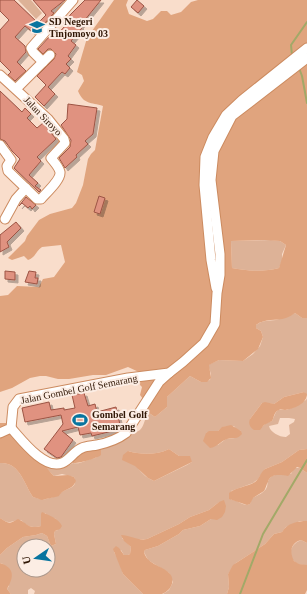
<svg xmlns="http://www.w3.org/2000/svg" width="307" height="594" font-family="Georgia,serif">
	<defs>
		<filter id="shadow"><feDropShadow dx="3" dy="3" stdDeviation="0" flood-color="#0004"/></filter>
	</defs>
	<rect width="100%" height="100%" fill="#f9ddcb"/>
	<g fill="#ddb297" fill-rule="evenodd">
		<path d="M 18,0 L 31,0 L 42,13 L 36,19 Z"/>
		<path d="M 271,240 L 280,241 L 286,245 L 282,254 L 282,261 L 279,268 C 264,272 247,271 232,268 L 231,241 Z"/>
		<path d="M 295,313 L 302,318 L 307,318 L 307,396 L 304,392 L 284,397 L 274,404 L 262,403 L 250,419 L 262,427 L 266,423 L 272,421 L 276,412 L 278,410 L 287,410 L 306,400 L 307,398 L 307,449 L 299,450 L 282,462 L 265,469 L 258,479 L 253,483 L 231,491 L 231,500 C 238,499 242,507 250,504 L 252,498 C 257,496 263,493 266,489 C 268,486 267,482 269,479 C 273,473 284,474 291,474 L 294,468 L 300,468 L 307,473 L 307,521 L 300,521 L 286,527 L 282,532 L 274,534 L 265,544 L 236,563 L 228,574 L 229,587 L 227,594 L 163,594 L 169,590 L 173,582 L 169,573 L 148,560 L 144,552 L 145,550 L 158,546 L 179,534 L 183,530 L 200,526 L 211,519 L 219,502 L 209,510 L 190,517 L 179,524 L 147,539 C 139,540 130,538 122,538 L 131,547 L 130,554 L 128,555 L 124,555 L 121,550 L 114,552 L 120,563 L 123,574 L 143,594 L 34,594 L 35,591 L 31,588 L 28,590 L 28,594 L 11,594 L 7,589 L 9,586 L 3,564 L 0,563 L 0,555 L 7,548 L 23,537 L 36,535 L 42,533 L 47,536 L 51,546 L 56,544 L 54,534 L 55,531 L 58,530 L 56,519 L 50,517 L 45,513 L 41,517 L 42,523 L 41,526 C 32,528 27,527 21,520 C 10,520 11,526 0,518 L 0,463 C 20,462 24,484 33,497 C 37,498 42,500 46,499 C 53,497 57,496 62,492 C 67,488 79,488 74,477 L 62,474 L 54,476 L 49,471 L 46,466 C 56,467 64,469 73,463 C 81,465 88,458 96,458 C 98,455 99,450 102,448 C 114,440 128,438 140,430 C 145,425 144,418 149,413 L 155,417 L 167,407 L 167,397 L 190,376 L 201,382 L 210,380 L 211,374 L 208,365 L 219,360 L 243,361 L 253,354 L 260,346 L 263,337 L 261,331 L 256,328 L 256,325 C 263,320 268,321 276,320 C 282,318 289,316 295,313 ZM 280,418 L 289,418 L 295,419 L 294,422 L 289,425 L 290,434 L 286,437 C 279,437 270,432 269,426 L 278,424 ZM 234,426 L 236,429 L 241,431 L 235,438 L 226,439 L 218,445 L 206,433 L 209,432 L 218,431 L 223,427 ZM 169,449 L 179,456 L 185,457 L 192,462 L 187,465 L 154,481 C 141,476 134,463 128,451 C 141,455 157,455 169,449 ZM 24,546 L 48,546 L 48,570 L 24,570 Z"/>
		<path d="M 301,540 L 307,543 L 307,565 C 303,565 297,565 294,561 C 286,553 293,543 301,540 Z"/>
	</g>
	<g fill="#e0a47e" fill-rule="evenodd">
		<path d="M 114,0 L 128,0 L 126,5 L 129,14 L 147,21 L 153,19 L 161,11 L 167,11 L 171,15 L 181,12 L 191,2 L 198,0 L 307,0 L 307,318 L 302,318 L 295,313 C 292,315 289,317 286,318 C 276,321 265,318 256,325 L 256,328 L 261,331 L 263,337 L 258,349 L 243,361 L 219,360 L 209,365 L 211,378 L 207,382 L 201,382 L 190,376 L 167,397 L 167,407 L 155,417 L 149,413 L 147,404 L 140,395 L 142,387 L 140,385 L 141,373 L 128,367 L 106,375 L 93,375 L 69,379 L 58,379 L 46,376 L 40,376 L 30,378 L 12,388 L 0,392 L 0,296 L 8,295 L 17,286 L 39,287 L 43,279 L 54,277 L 65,262 L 61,245 L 42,247 C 36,251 35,258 28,260 L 24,256 L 12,260 L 8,258 L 25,241 L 27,236 L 39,220 L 50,214 L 72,208 L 76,203 L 83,185 L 88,159 L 91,154 L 95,150 L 103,106 C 91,102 84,105 78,91 L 84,81 L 82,75 L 77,72 L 87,38 ZM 265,240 L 280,241 L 286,245 L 279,268 C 264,272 247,271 232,268 L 231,241 Z"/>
		<path d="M 304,392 L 307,394 C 307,404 293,409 285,410 C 283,410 281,409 279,410 C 274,411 274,418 272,421 L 264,425 L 260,430 L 254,430 C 250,427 248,424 250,419 L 262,403 L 265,402 L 274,404 L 284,397 Z"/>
		<path d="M 0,423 L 6,423 L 16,437 L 26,438 L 37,450 L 42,453 C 45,462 46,469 54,476 L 68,475 L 74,477 L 76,481 C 73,488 69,488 64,491 C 63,491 59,495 59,496 C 55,497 46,499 42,500 L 33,497 C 24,484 20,462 0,463 Z"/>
		<path d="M 231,425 L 241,431 L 242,434 C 237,440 234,437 227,439 C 221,441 217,447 210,448 L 203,441 L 206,433 L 209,431 L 218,431 L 222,427 Z"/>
		<path d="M 101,448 L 101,455 C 98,458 77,464 73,463 L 70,457 L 71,452 Z"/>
		<path d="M 169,449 L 179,456 L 190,456 L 192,462 L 154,481 L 148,478 L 135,466 L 122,460 L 123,455 L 128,451 C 141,455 157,455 169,449 Z"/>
		<path d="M 307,449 L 307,473 L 300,468 L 297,467 L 288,476 C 281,475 270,473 268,482 C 266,485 266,488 264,491 L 253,498 L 250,504 L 247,505 L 229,499 L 229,493 C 236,487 247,487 255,482 C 260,478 260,473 265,469 L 282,462 L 299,450 Z"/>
		<path d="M 224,500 L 226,506 L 225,512 L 222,517 L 217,520 L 211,519 L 200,526 L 183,530 L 179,534 L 158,546 L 145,550 L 144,552 C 147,564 160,565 168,572 C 177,579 171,591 162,594 C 157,594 148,594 143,594 L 123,574 L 113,549 L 116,546 L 119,548 L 124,555 L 128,555 L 130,554 L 131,547 L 124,541 L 121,535 C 130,535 138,541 147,539 L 179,524 L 190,517 L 209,510 L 219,502 Z"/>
		<path d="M 42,512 C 49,515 59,519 62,526 L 60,529 L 55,531 L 54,534 L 56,544 L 51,546 L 47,536 L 42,533 L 36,535 L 23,537 L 7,548 L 0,555 L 0,518 C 9,524 9,524 18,519 C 29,524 27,529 41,526 L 41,514 Z"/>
		<path d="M 307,521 L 307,543 L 301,540 C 291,543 289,551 294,561 L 299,564 L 307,565 L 307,590 L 305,594 L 227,594 L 229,587 L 228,574 L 233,565 L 265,544 L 274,534 L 282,532 C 287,523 298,521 307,521 Z"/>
		<path d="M 0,563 C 15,568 14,577 7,589 L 11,594 L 0,594 Z"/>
	</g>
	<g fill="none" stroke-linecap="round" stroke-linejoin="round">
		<g stroke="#a2a968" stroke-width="2">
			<path d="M 292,55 L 291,45 L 307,22"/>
			<path d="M 299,68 L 302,76 L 307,103"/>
			<path d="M 240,594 L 263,534 L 307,460"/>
		</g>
	</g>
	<g fill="#e09280" stroke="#9c5444" filter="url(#shadow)">
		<path d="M 0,0 L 14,0 L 38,23 L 46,15 L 33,0 L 65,0 L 51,11 L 54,13 L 35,34 L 25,26 L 15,37 L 25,46 L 26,52 L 17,62 L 26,71 L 15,81 L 8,75 L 11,72 L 0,61 L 0,30 L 9,20 L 0,11 Z"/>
		<path d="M 85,0 L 101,0 L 80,26 L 82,28 L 71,41 L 76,45 L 68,56 L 71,59 L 66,64 L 70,68 L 65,74 L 62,72 L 48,87 L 55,94 L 44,106 L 35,97 L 46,85 L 37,76 L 54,59 L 56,54 L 51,49 L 48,49 L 43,54 L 38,49 L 50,36 L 51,37 L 52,36 L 54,38 L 65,26 L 63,24 L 71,14 Z"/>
		<path d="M 137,0 L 144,6 L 138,13 L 131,7 Z"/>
		<path d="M 0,91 L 22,112 L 25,108 L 31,114 L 27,118 L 37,128 L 43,123 L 56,139 L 37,157 L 41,161 L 29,175 L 38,183 L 35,186 L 41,190 L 39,192 L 14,168 L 20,159 L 12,151 L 5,141 L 0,139 Z"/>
		<path d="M 68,104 L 97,108 L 93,134 L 85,141 L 88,144 L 76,155 L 77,157 L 65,168 L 59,158 L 70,147 L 71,140 L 61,125 L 67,119 Z"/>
		<path d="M 99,196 L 105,198 L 100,214 L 94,212 Z"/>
		<path d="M 26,197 L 36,205 L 32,209 L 30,206 L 28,208 L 22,203 L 19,206 Z"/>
		<path d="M 16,222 L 21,228 L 7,242 L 9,247 L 0,252 L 0,235 Z"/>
		<path d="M 5,271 L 15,272 L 15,280 L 5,279 Z"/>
		<path d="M 29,271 L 36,272 L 35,278 L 38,278 L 37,284 L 25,282 Z"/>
		<path d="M 84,393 L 88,406 L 95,404 L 97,412 L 116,407 L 121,429 L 92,436 L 91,433 L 80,435 L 78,427 L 62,431 L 73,440 L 61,457 L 57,458 L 44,449 L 63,424 L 61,415 L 25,422 L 22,408 L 49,402 L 51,410 L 64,408 L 64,410 L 75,408 L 72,395 Z"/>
	</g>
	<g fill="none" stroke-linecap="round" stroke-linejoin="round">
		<g stroke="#cc8b60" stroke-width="11">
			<g id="minor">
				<path d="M 43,62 L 33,52 L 31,48 L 73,0"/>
				<path d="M 0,75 L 48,119 L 64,139 L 65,143 L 51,158 C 54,162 59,167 60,172 C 61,180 46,193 41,199 L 37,199 L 8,171 L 7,166 L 11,160 L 0,145"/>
				<path d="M 16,89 L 50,55"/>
				<path d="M 5,219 L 16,199 L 26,188"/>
				<path d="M 216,288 L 211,260 L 204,185 L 205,157 L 213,137 L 226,115 L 242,100 L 307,48"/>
				<path d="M 11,428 C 21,439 44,470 62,463 C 70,460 74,451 82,448 C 86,446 92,446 97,445 C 107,443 118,439 126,433 L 159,382 L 169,373"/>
				<path d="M 0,433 L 11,428 L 13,407 L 19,399 L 128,378 L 169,373 L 183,362 L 204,343 L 215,324 L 217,293 L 220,275 L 220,254 L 211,180 L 214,151 L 232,116 L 307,58"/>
			</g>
		</g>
		<use href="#minor" stroke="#fff" stroke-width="9"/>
	</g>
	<defs>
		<g id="school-bare" transform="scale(1.2)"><path d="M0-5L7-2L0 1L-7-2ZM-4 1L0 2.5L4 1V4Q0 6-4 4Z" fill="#08749f" stroke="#fcede4" stroke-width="2.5" paint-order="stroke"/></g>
		<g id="stadium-bare" transform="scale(1.2)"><path d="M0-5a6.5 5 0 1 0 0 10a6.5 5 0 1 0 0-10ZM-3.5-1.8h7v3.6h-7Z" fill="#08749f" stroke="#fcede4" stroke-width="2.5" paint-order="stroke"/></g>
	</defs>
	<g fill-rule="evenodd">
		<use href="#school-bare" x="37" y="27"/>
		<use href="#stadium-bare" x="80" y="420"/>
	</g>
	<g text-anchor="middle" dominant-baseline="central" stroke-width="4" stroke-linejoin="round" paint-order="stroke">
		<g font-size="10" font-weight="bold" fill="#301705" stroke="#fcede4" text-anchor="start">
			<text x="49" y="21">SD Negeri<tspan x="49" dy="12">Tinjomoyo 03</tspan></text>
			<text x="92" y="414">Gombel Golf<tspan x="92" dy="12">Semarang</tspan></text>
		</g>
		<g font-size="10" fill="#301705" stroke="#fcede4">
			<text transform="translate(43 116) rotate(46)">Jalan Siroyo</text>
			<text transform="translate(79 389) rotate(-11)">Jalan Gombel Golf Semarang</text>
		</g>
	</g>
	<g transform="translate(36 558) rotate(257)"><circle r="19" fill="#fcede4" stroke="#aa978b"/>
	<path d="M0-3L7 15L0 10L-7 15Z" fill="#08749f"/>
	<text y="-6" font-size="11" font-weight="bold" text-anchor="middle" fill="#301705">U</text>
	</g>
</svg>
